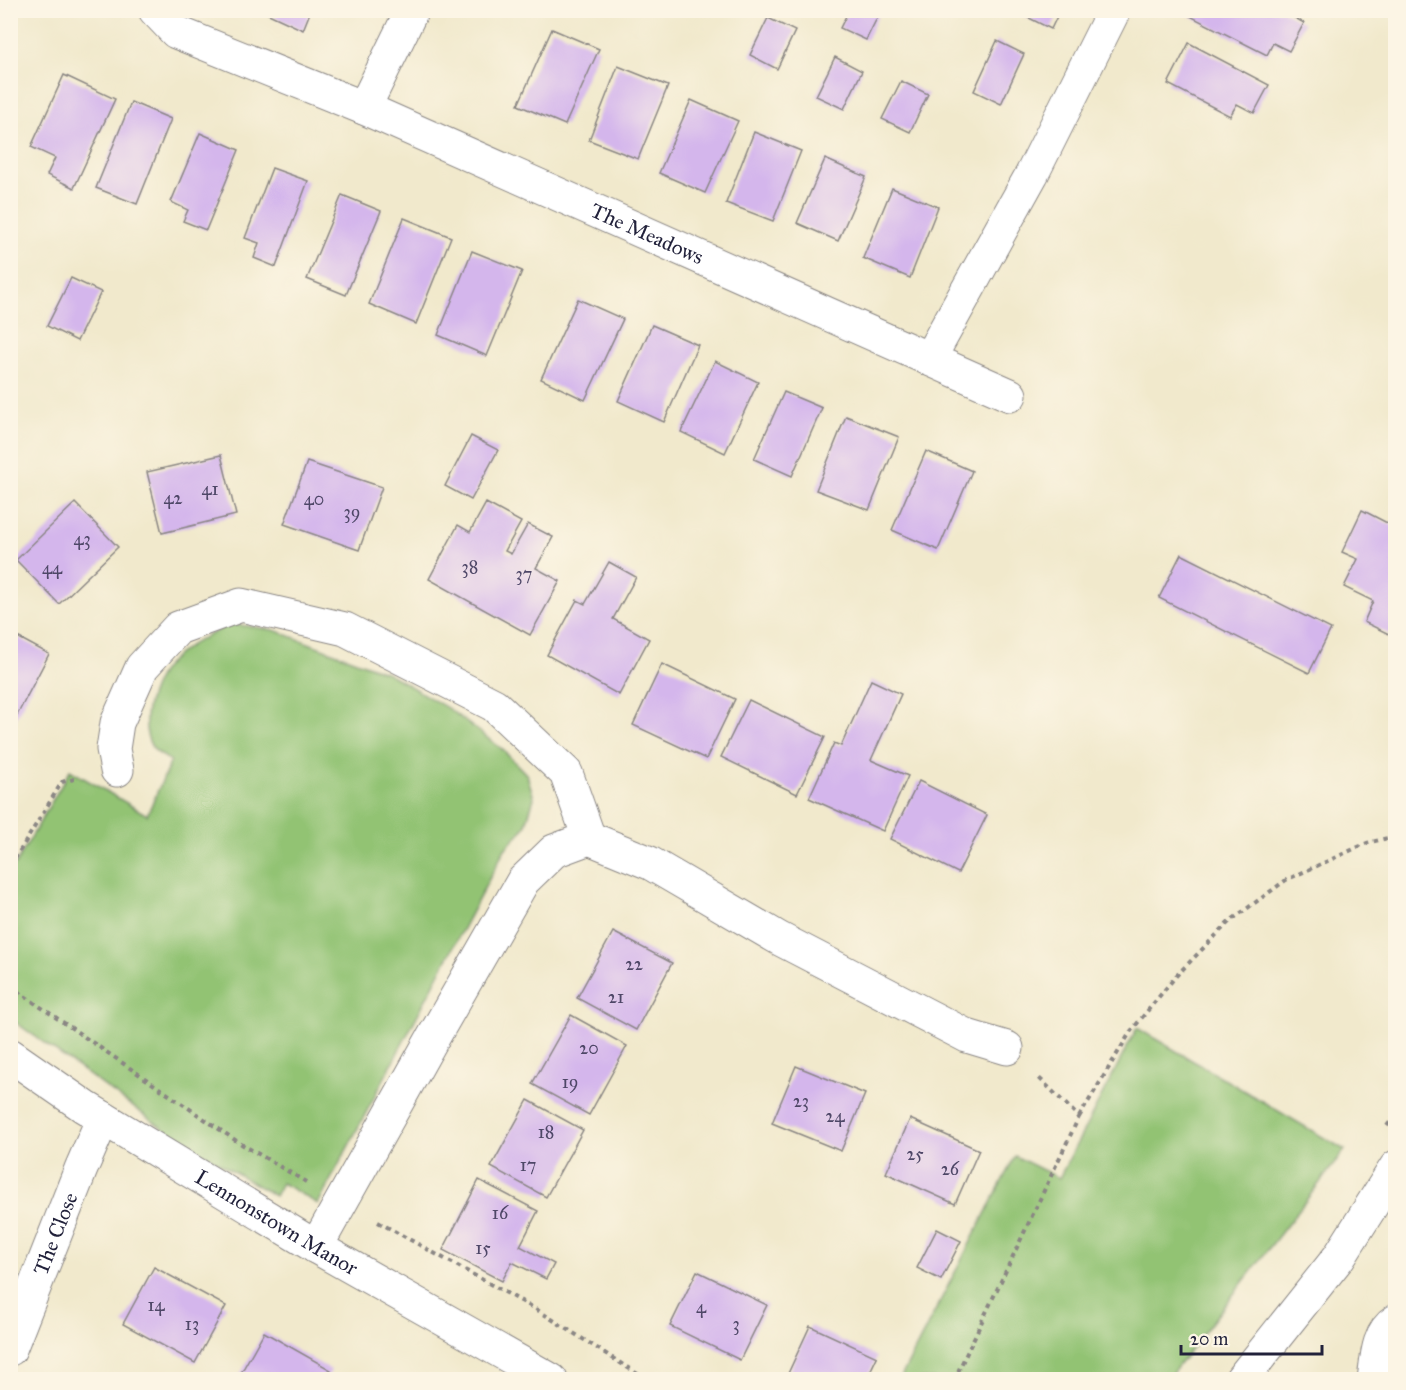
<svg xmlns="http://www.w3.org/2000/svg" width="1406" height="1390" font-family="'IM FELL Great Primer',serif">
	<rect width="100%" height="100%" fill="#fcf5e5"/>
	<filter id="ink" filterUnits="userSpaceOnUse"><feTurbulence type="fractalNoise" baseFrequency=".0167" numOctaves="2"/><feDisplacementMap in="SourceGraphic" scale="12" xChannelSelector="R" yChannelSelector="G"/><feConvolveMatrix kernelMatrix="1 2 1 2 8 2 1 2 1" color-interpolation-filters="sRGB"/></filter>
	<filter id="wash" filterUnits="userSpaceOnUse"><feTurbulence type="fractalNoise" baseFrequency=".008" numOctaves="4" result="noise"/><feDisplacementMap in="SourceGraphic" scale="24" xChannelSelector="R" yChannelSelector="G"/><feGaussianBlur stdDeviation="1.35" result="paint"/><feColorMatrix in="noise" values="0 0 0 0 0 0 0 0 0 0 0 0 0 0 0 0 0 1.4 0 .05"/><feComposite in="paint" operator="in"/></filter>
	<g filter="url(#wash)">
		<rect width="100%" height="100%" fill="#f1e9cc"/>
		<g fill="#92c373" stroke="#5a7257" stroke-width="1.5">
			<path d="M 232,624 L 274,630 L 388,673 L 449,709 L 502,749 L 527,775 L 534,798 L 525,827 L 505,849 L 318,1204 L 282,1183 L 275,1196 L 175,1137 L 11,1019 L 11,872 L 70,770 L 147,815 L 171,761 C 165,757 156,753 152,747 C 137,722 152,678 173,659 C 190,643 211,634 232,624 Z"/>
			<path d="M 1137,1028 L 1345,1150 L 1168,1379 L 900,1379 L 1015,1156 L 1059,1178 Z"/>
		</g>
		<g id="blocks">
			<g fill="#d4b6ec">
				<path d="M 260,10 L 311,10 L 303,30 Z"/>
				<path d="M 849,10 L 881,10 L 866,40 L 840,28 Z"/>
				<path d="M 1013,10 L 1060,10 L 1051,29 Z"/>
				<path d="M 1193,10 L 1281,10 L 1304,23 L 1289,51 L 1273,43 L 1267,55 L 1190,16 Z"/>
				<path d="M 768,18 L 795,31 L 777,69 L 750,55 Z"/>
				<path d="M 552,29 L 599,49 L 565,125 L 518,105 Z"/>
				<path d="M 997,41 L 1024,54 L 1001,104 L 974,91 Z"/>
				<path d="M 1189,43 L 1269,85 L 1254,113 L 1237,104 L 1230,116 L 1168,84 Z"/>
				<path d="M 835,57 L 862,71 L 844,109 L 816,96 Z"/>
				<path d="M 618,66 L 668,86 L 638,159 L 589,140 Z"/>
				<path d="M 64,75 L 115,99 L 74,188 L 47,175 L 55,158 L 31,147 Z"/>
				<path d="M 901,81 L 928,94 L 910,132 L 882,119 Z"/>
				<path d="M 691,100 L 738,121 L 705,193 L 659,173 Z"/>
				<path d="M 131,102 L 171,119 L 137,204 L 96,188 Z"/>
				<path d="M 754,132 L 801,151 L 773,221 L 726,203 Z"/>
				<path d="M 200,133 L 239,150 L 206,230 L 183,221 L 188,210 L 171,202 Z"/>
				<path d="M 825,159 L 866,177 L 838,241 L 797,223 Z"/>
				<path d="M 272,168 L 308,181 L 276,267 L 254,258 L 259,243 L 245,238 Z"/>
				<path d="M 892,188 L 938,207 L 910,278 L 863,258 Z"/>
				<path d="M 342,195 L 381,211 L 346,295 L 307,279 Z"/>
				<path d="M 404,218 L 451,237 L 416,324 L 369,304 Z"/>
				<path d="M 472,251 L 522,271 L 487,356 L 438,335 Z"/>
				<path d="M 71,278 L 101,292 L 77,341 L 47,326 Z"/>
				<path d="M 578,299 L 623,319 L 585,400 L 541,379 Z"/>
				<path d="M 652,325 L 698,345 L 664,422 L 618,401 Z"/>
				<path d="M 715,361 L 758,382 L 725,453 L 681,432 Z"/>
				<path d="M 10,372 L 16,375 L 10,386 Z"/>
				<path d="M 784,392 L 822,408 L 792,476 L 754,459 Z"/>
				<path d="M 846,416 L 899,437 L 869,510 L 816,490 Z"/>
				<path d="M 471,436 L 498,450 L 471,500 L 445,486 Z"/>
				<path d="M 926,451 L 972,471 L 938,550 L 892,530 Z"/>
				<path d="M 221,455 L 236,515 L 162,533 L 147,472 Z"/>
				<path d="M 307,462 L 382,487 L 359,550 L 284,524 Z"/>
				<path d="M 75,503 L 118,547 L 59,604 L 16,560 Z"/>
				<path d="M 486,503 L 521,522 L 505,551 L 511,554 L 528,524 L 553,537 L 536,568 L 560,581 L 530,635 L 429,579 L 458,525 L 470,532 Z"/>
				<path d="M 1362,510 L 1395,527 L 1395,637 L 1364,622 L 1373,601 L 1344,587 L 1358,559 L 1342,552 Z"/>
				<path d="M 1181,554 L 1331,629 L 1309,673 L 1159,598 Z"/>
				<path d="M 609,562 L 636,577 L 613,619 L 649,639 L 619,695 L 547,655 L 577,600 L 585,604 Z"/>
				<path d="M 10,633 L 49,654 L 13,723 L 10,721 Z"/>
				<path d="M 662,664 L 735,699 L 706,759 L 633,725 Z"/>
				<path d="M 871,680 L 901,694 L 871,760 L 908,776 L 883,831 L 809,798 L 834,743 L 841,746 Z"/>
				<path d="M 749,700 L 825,737 L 797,794 L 721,757 Z"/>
				<path d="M 919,781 L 987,815 L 958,873 L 890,839 Z"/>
				<path d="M 613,932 L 672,963 L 636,1030 L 577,998 Z"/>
				<path d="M 571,1015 L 627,1046 L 589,1115 L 532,1084 Z"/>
				<path d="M 796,1066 L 865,1094 L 841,1151 L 772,1123 Z"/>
				<path d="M 528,1100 L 583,1130 L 546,1197 L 491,1167 Z"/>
				<path d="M 910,1119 L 979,1150 L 955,1204 L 886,1173 Z"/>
				<path d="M 479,1180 L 538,1211 L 520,1246 L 554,1264 L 546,1279 L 512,1262 L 502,1281 L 443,1250 Z"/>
				<path d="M 937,1229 L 961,1241 L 941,1280 L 917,1268 Z"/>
				<path d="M 154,1267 L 226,1306 L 195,1363 L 123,1324 Z"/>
				<path d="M 697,1271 L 767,1305 L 740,1360 L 670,1326 Z"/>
				<path d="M 810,1326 L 877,1357 L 866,1380 L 785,1380 Z"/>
				<path d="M 264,1332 L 331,1370 L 326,1380 L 237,1380 Z"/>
			</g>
		</g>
	</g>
	<g filter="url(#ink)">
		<use href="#blocks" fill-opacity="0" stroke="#8a8684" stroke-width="1.5"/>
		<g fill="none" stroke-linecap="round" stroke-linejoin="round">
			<g stroke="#8a8684" stroke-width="35">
				<g id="street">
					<path id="s1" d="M 155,10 L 176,32 L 364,108 L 1010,395"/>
					<path d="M 364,108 L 412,10"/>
					<path d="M 929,359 L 1032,174 L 1114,10"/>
					<path d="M 117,770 L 113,749 L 117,723 L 142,667 L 178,628 L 241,605 L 345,629 L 494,705 L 566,773 L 589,838"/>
					<path id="s2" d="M 10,1055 L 85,1107 L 316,1247 L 551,1380"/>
					<path d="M 316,1247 L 430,1043 L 523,881 L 554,851 L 589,838 L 650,863 L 780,939 L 967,1036 L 1007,1048"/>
					<path id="s3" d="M 10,1349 L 81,1169 L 103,1118"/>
					<path d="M 1374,1380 C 1377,1359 1377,1333 1396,1321"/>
				</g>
			</g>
			<g stroke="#8a8684" stroke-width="35">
				<path id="secondary" d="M 1241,1380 L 1339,1257 L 1396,1167"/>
			</g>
			<g stroke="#8a8684" stroke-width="4" stroke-dasharray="4.5 4.5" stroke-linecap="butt">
				<path d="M 10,867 L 62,782 L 78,778"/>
				<path d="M 10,986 L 238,1142 L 306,1182"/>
				<path d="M 1079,1117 L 1131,1031 L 1176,976 L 1230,921 L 1286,880 L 1367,843 L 1396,836"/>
				<path d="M 1387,1126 L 1396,1114"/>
				<path d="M 378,1222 L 539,1311 L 647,1380"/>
				<path d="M 954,1380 L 1079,1117 L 1037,1076"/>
			</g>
			<use href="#street" stroke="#fff" stroke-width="33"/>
			<use href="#secondary" stroke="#fff" stroke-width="33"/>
		</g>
	</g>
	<g text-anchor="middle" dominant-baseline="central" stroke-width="4.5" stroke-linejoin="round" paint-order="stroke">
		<g font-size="18" fill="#4e4767">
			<text x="210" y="489">41</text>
			<text x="173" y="498">42</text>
			<text x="314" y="499">40</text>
			<text x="352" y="512">39</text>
			<text x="82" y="539">43</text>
			<text x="470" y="567">38</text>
			<text x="52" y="568">44</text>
			<text x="524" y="574">37</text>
			<text x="634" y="964">22</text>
			<text x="616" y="997">21</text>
			<text x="589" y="1048">20</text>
			<text x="570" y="1082">19</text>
			<text x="801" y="1101">23</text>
			<text x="835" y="1116">24</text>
			<text x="546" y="1132">18</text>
			<text x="915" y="1154">25</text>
			<text x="528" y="1165">17</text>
			<text x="950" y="1169">26</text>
			<text x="500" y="1213">16</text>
			<text x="483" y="1248">15</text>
			<text x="156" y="1305">14</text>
			<text x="701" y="1307">4</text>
			<text x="192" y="1324">13</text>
			<text x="736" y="1324">3</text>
		</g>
		<g font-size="21" fill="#22223b" stroke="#fcf5e5">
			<text stroke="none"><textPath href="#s1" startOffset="543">The Meadows</textPath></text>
			<text stroke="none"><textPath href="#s2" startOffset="315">Lennonstown Manor</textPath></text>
			<text stroke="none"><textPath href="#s3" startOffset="124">The Close</textPath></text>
		</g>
	</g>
	<rect width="1406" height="1390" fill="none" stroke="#fcf5e5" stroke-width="36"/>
	<path d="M1181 1345v9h141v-9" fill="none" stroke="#22223b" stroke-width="3"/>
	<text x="1190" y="1345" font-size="18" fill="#22223b" stroke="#fcf5e5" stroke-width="4.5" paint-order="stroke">20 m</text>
</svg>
